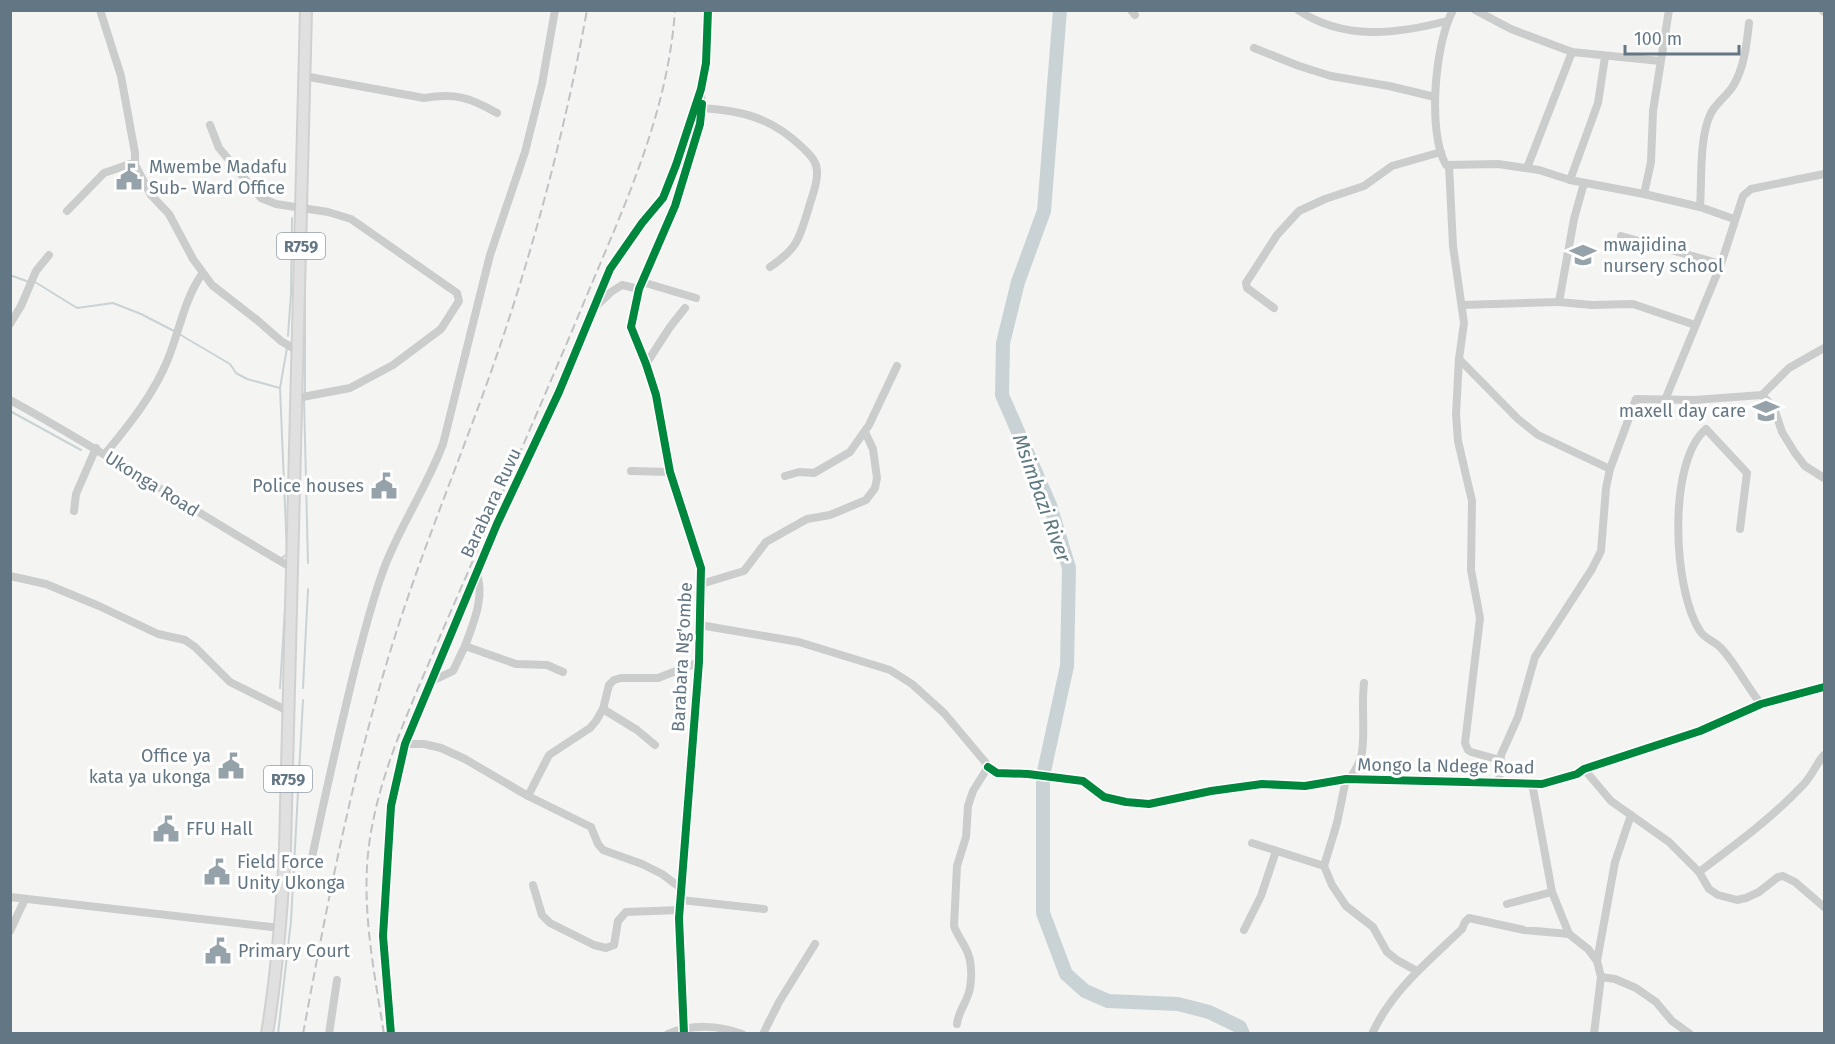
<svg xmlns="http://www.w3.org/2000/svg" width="1835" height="1044" font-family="'Fira Sans',sans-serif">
	<rect width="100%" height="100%" fill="#f4f4f2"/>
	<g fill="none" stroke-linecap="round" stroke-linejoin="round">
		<g stroke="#c9d3d5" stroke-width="2">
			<path d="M 310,66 L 311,10"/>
			<path d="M 10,275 L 29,282"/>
			<path d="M 35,282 L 77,308 L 113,303 L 141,314 L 174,331"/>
			<path d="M 179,334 L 230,364 L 236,373 L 247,379 L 280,388"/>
			<path d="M 288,336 L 291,293 L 292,218"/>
			<path d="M 305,394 L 305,253"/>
			<path d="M 304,399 L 308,563"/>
			<path d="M 10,411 L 81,450"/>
			<path d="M 282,558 L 287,554 L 280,388 L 287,348"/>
			<path d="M 280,688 L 286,592"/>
			<path d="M 303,688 L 308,589"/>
			<path d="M 278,1034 L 291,921 L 303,700"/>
		</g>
		<path stroke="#c9d3d5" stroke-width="14" d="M 1060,10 L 1044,211 L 1018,282 L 1003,343 L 1002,395 L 1050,505 L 1069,568 L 1067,666 L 1043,776 L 1043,913 L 1066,974 L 1085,991 L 1108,1001 L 1178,1004 L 1209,1012 L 1240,1027 L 1243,1034"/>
		<g stroke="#d0d0d0" stroke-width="14">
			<path id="major" d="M 267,1034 C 277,972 282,911 285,848 L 306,10"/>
		</g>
		<g stroke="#cbcdcd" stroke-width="8">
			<path d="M 100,10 L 121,76 L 135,153 L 135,165"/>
			<path d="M 1131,10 L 1135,15"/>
			<path d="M 1298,10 C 1344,41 1397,34 1447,21"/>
			<path d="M 1453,10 C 1435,43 1427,132 1446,165 L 1498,164 L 1539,170 L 1570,180 L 1644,194 L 1700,207 L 1734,219"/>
			<path d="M 1475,10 L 1511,29 L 1572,52 L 1660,61"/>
			<path d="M 1822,10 L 1824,12"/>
			<path d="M 1254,48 L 1299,66 L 1331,76 L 1389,86 L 1435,97"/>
			<path d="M 304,76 L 424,98 C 455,93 469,97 497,113"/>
			<path d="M 702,108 C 744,111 772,118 803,148 C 809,154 817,161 817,171 C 818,183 812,196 809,207 C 799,239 799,247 770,267"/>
			<path d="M 210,125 L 219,148 L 261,198 L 276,204 L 328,212 L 351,219 L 457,293 L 459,301 L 441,329 L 393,365 L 350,388 L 297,398"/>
			<path d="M 1449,165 L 1453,246 L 1464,323 L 1459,359 L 1456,414 L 1458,441 L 1472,501 L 1471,570 L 1480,618 L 1465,743 L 1468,750 L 1471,752 L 1500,760"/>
			<path d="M 1527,168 L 1572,52"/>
			<path d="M 1570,180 L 1598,103 L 1605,57"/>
			<path d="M 1584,183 L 1574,219 L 1559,302 L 1592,305 L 1633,304 L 1695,325"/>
			<path d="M 1644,194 L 1651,162 L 1653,111 L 1669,10"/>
			<path d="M 1700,207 C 1702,180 1699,140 1710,115 C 1715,104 1727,96 1733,86 C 1744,69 1747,43 1749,23"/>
			<path d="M 67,211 L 104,173 L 130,164 L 135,165 L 151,195 L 169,214 L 193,259 L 212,285 L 257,320 L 281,341 L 298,351"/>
			<path d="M 1621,236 L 1721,264"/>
			<path d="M 642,282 L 696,298"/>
			<path d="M 1462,305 L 1559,302"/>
			<path d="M 596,306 L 611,292 L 622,285 L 639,289"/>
			<path d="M 1274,308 L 1247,288 L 1246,283 L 1277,235 L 1299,211 L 1325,199 L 1364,186 L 1392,166 L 1441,152"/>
			<path d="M 10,324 L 21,306 L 36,271 L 49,255"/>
			<path d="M 1459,359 L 1518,419 L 1538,435 L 1610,469"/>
			<path d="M 646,364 L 670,327 L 685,308"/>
			<path d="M 1762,395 L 1774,408 L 1782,432 L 1795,453 L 1805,466 L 1824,478"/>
			<path d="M 10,400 C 107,453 198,514 294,569"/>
			<path d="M 1665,400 L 1721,264 L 1743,196 L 1751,189 L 1824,174"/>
			<path d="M 105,454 C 129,425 154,394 168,359 C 180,329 184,300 202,274"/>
			<path d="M 631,471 L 670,472"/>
			<path d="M 785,476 L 799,472 L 814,473 L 850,452 L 869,425 L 897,366"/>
			<path d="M 74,511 L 76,494 L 96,448"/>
			<path d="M 1740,529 L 1747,473 L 1706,429 C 1667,462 1673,590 1700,631 C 1705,639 1714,641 1721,648 C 1736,664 1747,687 1761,704"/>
			<path d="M 10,576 L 46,584 L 99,606 L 158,634 L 185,640 L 195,647 L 230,682 L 290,712"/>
			<path d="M 701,584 L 744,571 L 766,542 L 807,519 L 830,515 L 866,500 L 875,488 L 877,478 L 873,449 L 865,432"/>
			<path d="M 700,625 L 799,642 L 890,670 L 912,684 L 944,713 L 986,763 L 988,767 L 973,791 L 968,806 L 966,837 L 957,866 L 954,926 C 957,935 961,939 965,947 C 972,959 972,975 970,988 C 968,1001 958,1011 957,1024"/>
			<path d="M 465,646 C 473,624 486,595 476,572"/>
			<path d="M 430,682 L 453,671 L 465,646 L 516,664 L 547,665 L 563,672"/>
			<path d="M 603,709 L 637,730 L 655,745"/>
			<path d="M 405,744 L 424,744 L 441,748 L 465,759 L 528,796 L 591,827 L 598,844 L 603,850 L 642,864 L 662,874 L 682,889"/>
			<path d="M 988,767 L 997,773 L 1028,774 L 1083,781 L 1104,797 L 1126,802 L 1149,804 L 1211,791 L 1262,784 L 1305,786 L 1346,779 L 1542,784 L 1577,774 L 1584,769 L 1700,731 L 1761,704 L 1824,687"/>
			<path d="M 1584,769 L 1611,801 L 1669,842 L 1699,872 L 1709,889 L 1718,895 L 1737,900 L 1746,898 L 1759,892 L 1778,877 L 1783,876 L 1795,882 L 1824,907"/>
			<path d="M 1346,779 L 1337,823 L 1324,866 L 1332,885 L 1346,906 L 1373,927 L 1387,952 L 1397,960 L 1417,971"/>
			<path d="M 1350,779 C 1354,772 1358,766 1361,758 C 1366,738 1361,706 1364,683"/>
			<path d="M 1532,783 L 1552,892 L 1569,934 L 1588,949 L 1597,961 L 1601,977 L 1594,1034"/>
			<path d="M 1499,784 L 1501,755 L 1518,717 L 1535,657 L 1592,569 L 1601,551 L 1606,488 L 1610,469 L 1636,399 L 1694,400 L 1762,395 L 1789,368 L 1824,348"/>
			<path d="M 528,796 L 549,755 L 590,728 L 596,721 L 603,709 L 609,685 L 614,680 L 621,678 L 658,678 L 699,662"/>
			<path d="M 1252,843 L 1324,866"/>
			<path d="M 310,867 C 323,805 337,742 352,680 C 361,644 370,607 383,571 C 399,527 426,489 443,444 L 490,255 L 525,152 L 542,84 L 555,10"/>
			<path d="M 1699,872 C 1735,845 1772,818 1803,785 C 1812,776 1816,764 1824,755"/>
			<path d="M 533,885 L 542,915 L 550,923 L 594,945 L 606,948 L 614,945 L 618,921 L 626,912 L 680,910"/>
			<path d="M 10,897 L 280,928"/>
			<path d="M 681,900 L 764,909"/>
			<path d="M 1507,904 L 1552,892"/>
			<path d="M 1244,930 L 1261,896 L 1276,851"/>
			<path d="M 10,931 L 25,899"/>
			<path d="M 1597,961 L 1615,862 L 1631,815"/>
			<path d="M 1601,977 L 1615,979 L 1636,988 L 1656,1002 L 1672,1021 L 1690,1034"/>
			<path d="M 329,1034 L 337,980"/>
			<path d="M 391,1034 L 383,936 L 391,806 L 405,744 L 497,524 L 559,392 L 610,269 L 642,223 L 663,198 L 676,165 L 701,89 L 706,63 L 708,10"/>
			<path d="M 668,1034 C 691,1024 719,1025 742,1034"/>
			<path d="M 684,1034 L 679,918 L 699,662 L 701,568 L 670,472 L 656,395 L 646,364 L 631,327 L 639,289 L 675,206 L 696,137 L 702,108 L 701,92"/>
			<path d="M 763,1034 L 779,1002 L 815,944"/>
			<path d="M 1372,1034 C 1392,990 1429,961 1462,929 L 1465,922 L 1469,918 L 1524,930 L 1569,934"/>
		</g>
		<use href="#major" stroke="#e0e0e0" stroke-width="10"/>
		<g stroke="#c0c2c3" stroke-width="2" stroke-dasharray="9 4.5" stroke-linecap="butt">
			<path d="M 303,1034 C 328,899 354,764 396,633 C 427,536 467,443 500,346 C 537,236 566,125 587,10"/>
			<path d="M 384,1034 C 374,971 361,908 369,845 C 379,771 413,702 441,634 C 490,521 540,408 587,295 C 626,202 668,112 675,10"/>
		</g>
		<g stroke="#fff" stroke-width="11">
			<g id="cycleway">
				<path d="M 988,767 L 997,773 L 1028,774 L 1083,781 L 1104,797 L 1126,802 L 1149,804 L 1211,791 L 1262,784 L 1305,786 L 1346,779 L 1542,784 L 1577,774 L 1584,769 L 1700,731 L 1761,704 L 1824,687"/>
				<path d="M 391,1034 L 383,936 L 391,806 L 405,744 L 497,524 L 559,392 L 610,269 L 642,223 L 663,198 L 676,165 L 701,89 L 706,63 L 708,10"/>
				<path d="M 684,1034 L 679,918 L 699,662 L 701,568 L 670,472 L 656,395 L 646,364 L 631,327 L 639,289 L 675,206 L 700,124 L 702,104"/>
			</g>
		</g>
		<use href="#cycleway" stroke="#00873e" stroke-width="8"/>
	</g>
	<defs>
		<g id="civic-bare" transform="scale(2.07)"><path d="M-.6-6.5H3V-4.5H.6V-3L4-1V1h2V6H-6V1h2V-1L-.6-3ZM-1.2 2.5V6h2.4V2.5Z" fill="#96a2aa" stroke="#fff" stroke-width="2.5" paint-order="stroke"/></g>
		<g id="school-bare" transform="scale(2.07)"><path d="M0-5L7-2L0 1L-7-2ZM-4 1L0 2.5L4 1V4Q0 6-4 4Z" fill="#96a2aa" stroke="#fff" stroke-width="2.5" paint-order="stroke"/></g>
	</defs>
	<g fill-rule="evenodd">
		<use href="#civic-bare" x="129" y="177"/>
		<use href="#school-bare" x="1583" y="255"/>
		<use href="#school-bare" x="1766" y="411"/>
		<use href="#civic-bare" x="384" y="486"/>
		<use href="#civic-bare" x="231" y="766"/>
		<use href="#civic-bare" x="166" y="829"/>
		<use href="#civic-bare" x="217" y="872"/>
		<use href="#civic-bare" x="218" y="951"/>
	</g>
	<g text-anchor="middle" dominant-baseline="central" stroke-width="6" stroke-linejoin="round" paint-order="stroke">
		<g fill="#fff" stroke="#929fa8" stroke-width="1.5">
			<rect x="277" y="233" width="48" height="26" rx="4.5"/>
			<rect x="264" y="766" width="48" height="26" rx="4.5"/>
		</g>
		<g font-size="16" font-weight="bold" fill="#637683">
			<text x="301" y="246">R759</text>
			<text x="288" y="779">R759</text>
		</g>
		<g font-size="18" fill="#637683" stroke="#fff" text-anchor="start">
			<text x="149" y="167">Mwembe Madafu<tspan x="149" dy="21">Sub- Ward Office</tspan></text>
			<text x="1603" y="245">mwajidina<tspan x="1603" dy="21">nursery school</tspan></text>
			<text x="1746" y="411" text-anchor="end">maxell day care</text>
			<text x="364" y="486" text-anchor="end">Police houses</text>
			<text x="211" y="756" text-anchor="end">Office ya<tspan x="211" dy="21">kata ya ukonga</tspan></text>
			<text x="186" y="829">FFU Hall</text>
			<text x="237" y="862">Field Force<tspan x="237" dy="21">Unity Ukonga</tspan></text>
			<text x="238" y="951">Primary Court</text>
		</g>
		<g font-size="18" fill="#637683" stroke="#fff">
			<text transform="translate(152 484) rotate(32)">Ukonga Road</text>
			<text transform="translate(491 503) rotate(-65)">Barabara Ruvu</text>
			<text transform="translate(682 657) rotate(-87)">Barabara Ng'ombe</text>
			<text transform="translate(1446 766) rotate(1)">Mongo la Ndege Road</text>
		</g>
		<g font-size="20" font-style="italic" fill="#5f7980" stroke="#fff">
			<text transform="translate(1042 498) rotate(70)">Msimbazi River</text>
		</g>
	</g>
	<rect width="1835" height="1044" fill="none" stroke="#637683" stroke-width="24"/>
	<path d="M1625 45v9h114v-9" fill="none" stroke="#637683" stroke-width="3"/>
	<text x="1634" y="45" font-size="18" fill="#637683" stroke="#ffffff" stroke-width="4.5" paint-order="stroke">100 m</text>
</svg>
